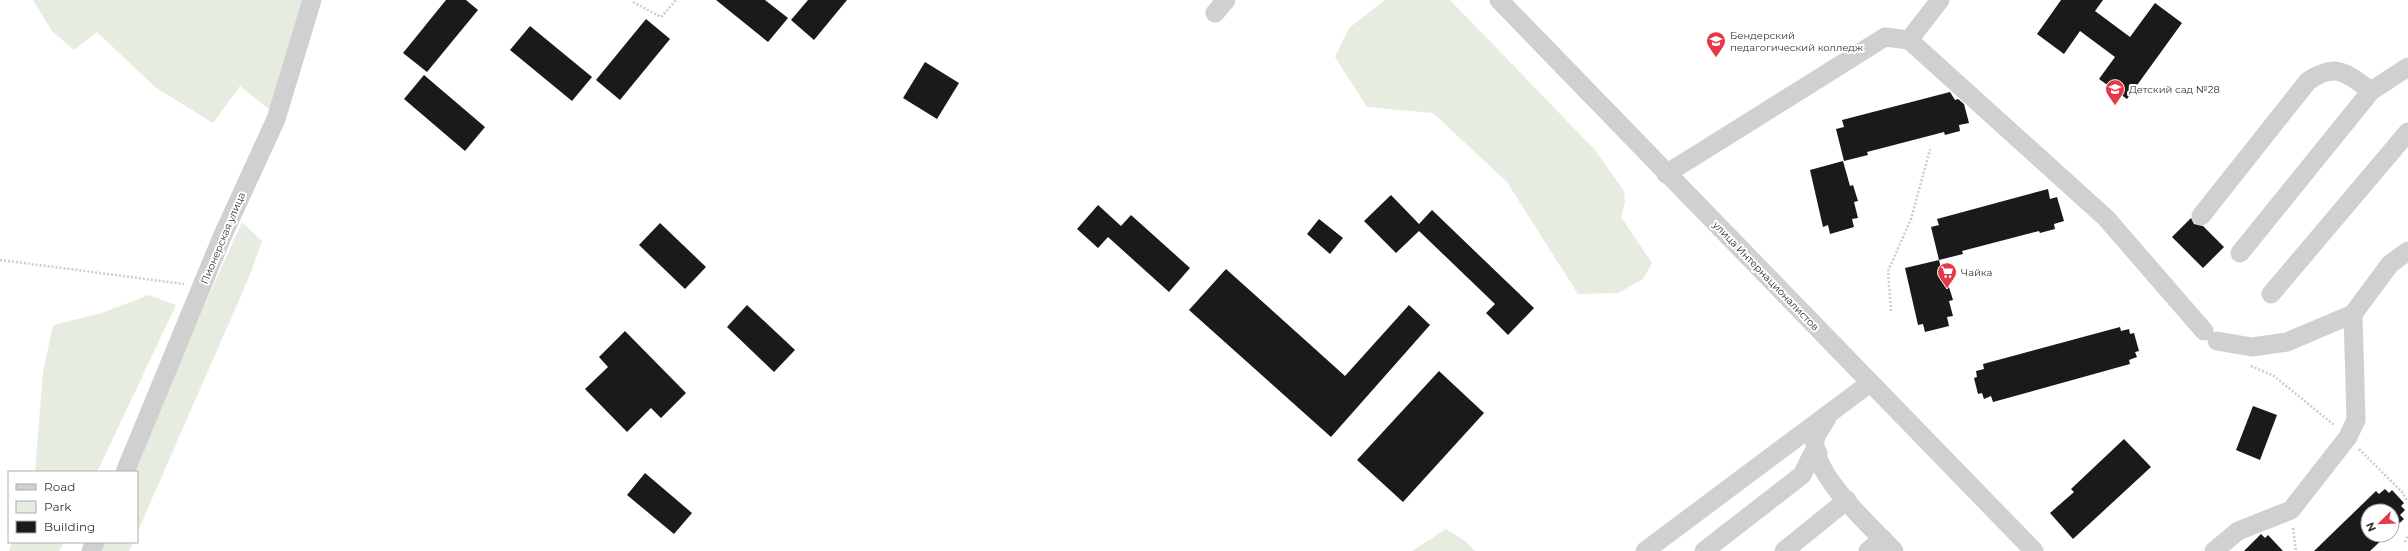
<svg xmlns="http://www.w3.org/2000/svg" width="2408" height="551" font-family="Montserrat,sans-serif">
	<rect width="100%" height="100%" fill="#fff"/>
	<g fill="#e6ecdf">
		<path d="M 33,0 L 305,0 L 271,111 L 240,86 L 213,123 L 155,87 L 97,32 L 74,50 L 52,31 Z"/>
		<path d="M 1385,0 L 1450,0 L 1595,150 L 1624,191 L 1625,203 L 1621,217 L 1652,263 L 1643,279 L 1618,293 L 1578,294 L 1507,182 L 1433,113 L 1367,107 L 1335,57 L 1349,28 Z"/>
		<path d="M 242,222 L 262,241 L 250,275 L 137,533 L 137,472 L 129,472 Z"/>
		<path d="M 149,295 L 176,305 L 97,472 L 35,472 L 43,372 L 53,325 L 102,313 Z"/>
		<path d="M 1446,529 L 1465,541 L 1475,551 L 1412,551 Z"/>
		<path d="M 12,542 L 64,542 L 59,551 L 9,551 Z"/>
		<path d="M 98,542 L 133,542 L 129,551 L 94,551 Z"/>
	</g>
	<g fill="#1a1a1a">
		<path d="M 446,0 L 466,0 L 478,10 L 427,72 L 403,53 Z"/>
		<path d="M 716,0 L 765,0 L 788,18 L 768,42 Z"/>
		<path d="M 808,0 L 847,0 L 814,40 L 791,20 Z"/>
		<path d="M 2061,0 L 2103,0 L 2095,11 L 2130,37 L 2155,3 L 2182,23 L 2127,99 L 2099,79 L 2115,57 L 2080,31 L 2064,54 L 2037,34 Z"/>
		<path d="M 646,19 L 670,39 L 620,100 L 596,80 Z"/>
		<path d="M 530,26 L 592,77 L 572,101 L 510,50 Z"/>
		<path d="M 925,62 L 959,83 L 937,119 L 903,98 Z"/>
		<path d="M 424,75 L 485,127 L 465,151 L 404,99 Z"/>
		<path d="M 1950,92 L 1955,100 L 1958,99 L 1964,104 L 1969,123 L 1959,125 L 1960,131 L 1945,135 L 1944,132 L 1867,152 L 1868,155 L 1844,161 L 1836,129 L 1844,127 L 1842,120 Z"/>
		<path d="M 1843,161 L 1850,186 L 1853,185 L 1858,201 L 1854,202 L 1858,218 L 1852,219 L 1854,227 L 1830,234 L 1828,225 L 1823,227 L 1810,170 Z"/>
		<path d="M 2048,189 L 2050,199 L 2057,197 L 2064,221 L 2054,224 L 2055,229 L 2040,233 L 2039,231 L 1962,251 L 1963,254 L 1939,260 L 1931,227 L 1939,225 L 1937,219 Z"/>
		<path d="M 1391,195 L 1419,224 L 1432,210 L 1534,308 L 1508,335 L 1486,313 L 1495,304 L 1419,231 L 1396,253 L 1364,221 Z"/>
		<path d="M 1098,205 L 1121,226 L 1131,215 L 1190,268 L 1169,292 L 1108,237 L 1098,248 L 1077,229 Z"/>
		<path d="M 2191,218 L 2194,224 L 2203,226 L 2224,247 L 2203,268 L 2172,237 Z"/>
		<path d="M 1319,219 L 1343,238 L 1330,254 L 1307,234 Z"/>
		<path d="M 660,223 L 706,267 L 685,289 L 639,245 Z"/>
		<path d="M 1939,260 L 1945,285 L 1948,284 L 1953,300 L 1949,301 L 1953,316 L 1947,317 L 1949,326 L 1925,332 L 1923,324 L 1918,325 L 1905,268 Z"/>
		<path d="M 1226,269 L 1345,376 L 1409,305 L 1430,325 L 1331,437 L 1189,310 Z"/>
		<path d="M 747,305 L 795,350 L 774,372 L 727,327 Z"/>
		<path d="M 2120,327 L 2121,331 L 2129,329 L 2130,334 L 2134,333 L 2139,351 L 2135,352 L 2137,357 L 2129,360 L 2130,364 L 1993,402 L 1991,396 L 1984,399 L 1982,393 L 1978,394 L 1974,378 L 1977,377 L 1976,371 L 1984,369 L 1983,364 Z"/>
		<path d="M 625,331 L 686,393 L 661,418 L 651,408 L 627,432 L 585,389 L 608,367 L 599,357 Z"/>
		<path d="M 1439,371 L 1484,413 L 1403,502 L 1357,460 Z"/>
		<path d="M 2253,406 L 2277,415 L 2260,460 L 2236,450 Z"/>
		<path d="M 2124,439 L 2151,467 L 2073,539 L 2050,513 L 2074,492 L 2071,489 Z"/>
		<path d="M 645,473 L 692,513 L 674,534 L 627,495 Z"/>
		<path d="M 2385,489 L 2389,493 L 2392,490 L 2404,503 L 2401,506 L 2405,510 L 2400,515 L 2404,519 L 2392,530 L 2392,511 L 2368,511 L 2368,535 L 2387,535 L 2370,551 L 2314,551 L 2376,491 L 2379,494 Z"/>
		<path d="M 2261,534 L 2265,538 L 2268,535 L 2283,551 L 2244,551 Z"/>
	</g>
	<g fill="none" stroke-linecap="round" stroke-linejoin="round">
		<g stroke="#cdcdcd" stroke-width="2.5" stroke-dasharray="2 2" stroke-linecap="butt">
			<path d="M 633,2 L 661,17 L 676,0"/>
			<path d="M 0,260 L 184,284"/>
			<path d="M 1891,311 L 1888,271 L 1911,219 L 1930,149"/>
			<path d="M 2251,366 L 2274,376 L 2334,425"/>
			<path d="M 2359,449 L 2402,492 L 2408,502"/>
			<path d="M 2293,528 L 2296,551"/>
			<path d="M 2405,542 L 2408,535"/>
		</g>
		<g stroke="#d0d0d0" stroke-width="19">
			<path d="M 1499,0 L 2034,551"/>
			<path d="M 1215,13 L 1226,0"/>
			<path d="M 1909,40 L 1940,0"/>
			<path d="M 1666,174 L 1885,37 L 1909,40 L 2106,218 L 2204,331"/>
			<path d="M 2201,216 L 2308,81 C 2337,62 2346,73 2371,91"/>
			<path d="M 2240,253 L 2371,91 L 2408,67"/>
			<path d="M 2271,294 L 2408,132"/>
			<path d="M 2217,341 L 2252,347 L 2287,342 L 2353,314"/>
			<path d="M 1827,418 C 1824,424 1816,433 1815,440 C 1812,475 1871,526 1894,551"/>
			<path d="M 125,472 L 222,237 L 276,119 L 312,0"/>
			<path d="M 91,551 L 95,542"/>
			<path d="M 1645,551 L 1870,383"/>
			<path d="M 1704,551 L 1802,475 L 1812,455 L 1818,453"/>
			<path d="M 1784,551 L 1847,500"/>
			<path d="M 1868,551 L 1883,539"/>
			<path d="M 2214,551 L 2238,531 L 2291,510 L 2348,437 L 2356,420 L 2353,314 L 2390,264 L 2408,251"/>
		</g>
	</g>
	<defs>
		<g id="school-pin" transform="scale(1)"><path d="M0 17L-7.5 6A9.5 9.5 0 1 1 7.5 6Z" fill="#e63946" stroke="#fff"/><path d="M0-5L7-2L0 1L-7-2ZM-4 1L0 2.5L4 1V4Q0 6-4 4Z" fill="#fff"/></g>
		<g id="supermarket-pin" transform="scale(1)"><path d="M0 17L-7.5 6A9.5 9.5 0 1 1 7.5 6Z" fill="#e63946" stroke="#fff"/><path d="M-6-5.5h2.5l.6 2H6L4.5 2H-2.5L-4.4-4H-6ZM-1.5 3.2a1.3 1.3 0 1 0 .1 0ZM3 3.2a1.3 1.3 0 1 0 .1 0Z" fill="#fff"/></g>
	</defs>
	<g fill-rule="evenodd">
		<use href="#school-pin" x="1716" y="41"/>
		<use href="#school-pin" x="2115" y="89"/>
		<use href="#supermarket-pin" x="1947" y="272"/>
	</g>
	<g text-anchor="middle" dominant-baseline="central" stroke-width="4" stroke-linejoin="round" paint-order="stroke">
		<g font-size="10" fill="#333" stroke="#fff" text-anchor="start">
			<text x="1730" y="35">Бендерский<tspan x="1730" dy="12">педагогический колледж</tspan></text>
			<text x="2129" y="89">Детский сад №28</text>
			<text x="1961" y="272">Чайка</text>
		</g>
		<g font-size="10" fill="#333" stroke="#fff">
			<text transform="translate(223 238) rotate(-67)">Пионерская улица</text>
			<text transform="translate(1766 276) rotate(46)">улица Интернационалистов</text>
		</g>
	</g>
	<rect x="8" y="471" width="130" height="72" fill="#ffffff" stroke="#adadad"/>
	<rect x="16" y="484" width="20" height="6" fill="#d0d0d0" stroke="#adadad"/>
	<text x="44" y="491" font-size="12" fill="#333333">Road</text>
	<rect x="16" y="501" width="20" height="12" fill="#e6ecdf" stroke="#adadad"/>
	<text x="44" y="511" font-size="12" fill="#333333">Park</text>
	<rect x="16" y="521" width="20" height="12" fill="#1a1a1a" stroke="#adadad"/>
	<text x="44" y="531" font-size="12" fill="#333333">Building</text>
	<g transform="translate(2380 523) rotate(247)"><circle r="19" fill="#ffffff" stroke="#adadad"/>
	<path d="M0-3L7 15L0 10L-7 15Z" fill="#e63946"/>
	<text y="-6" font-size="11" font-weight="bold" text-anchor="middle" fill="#333333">N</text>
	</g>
</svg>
